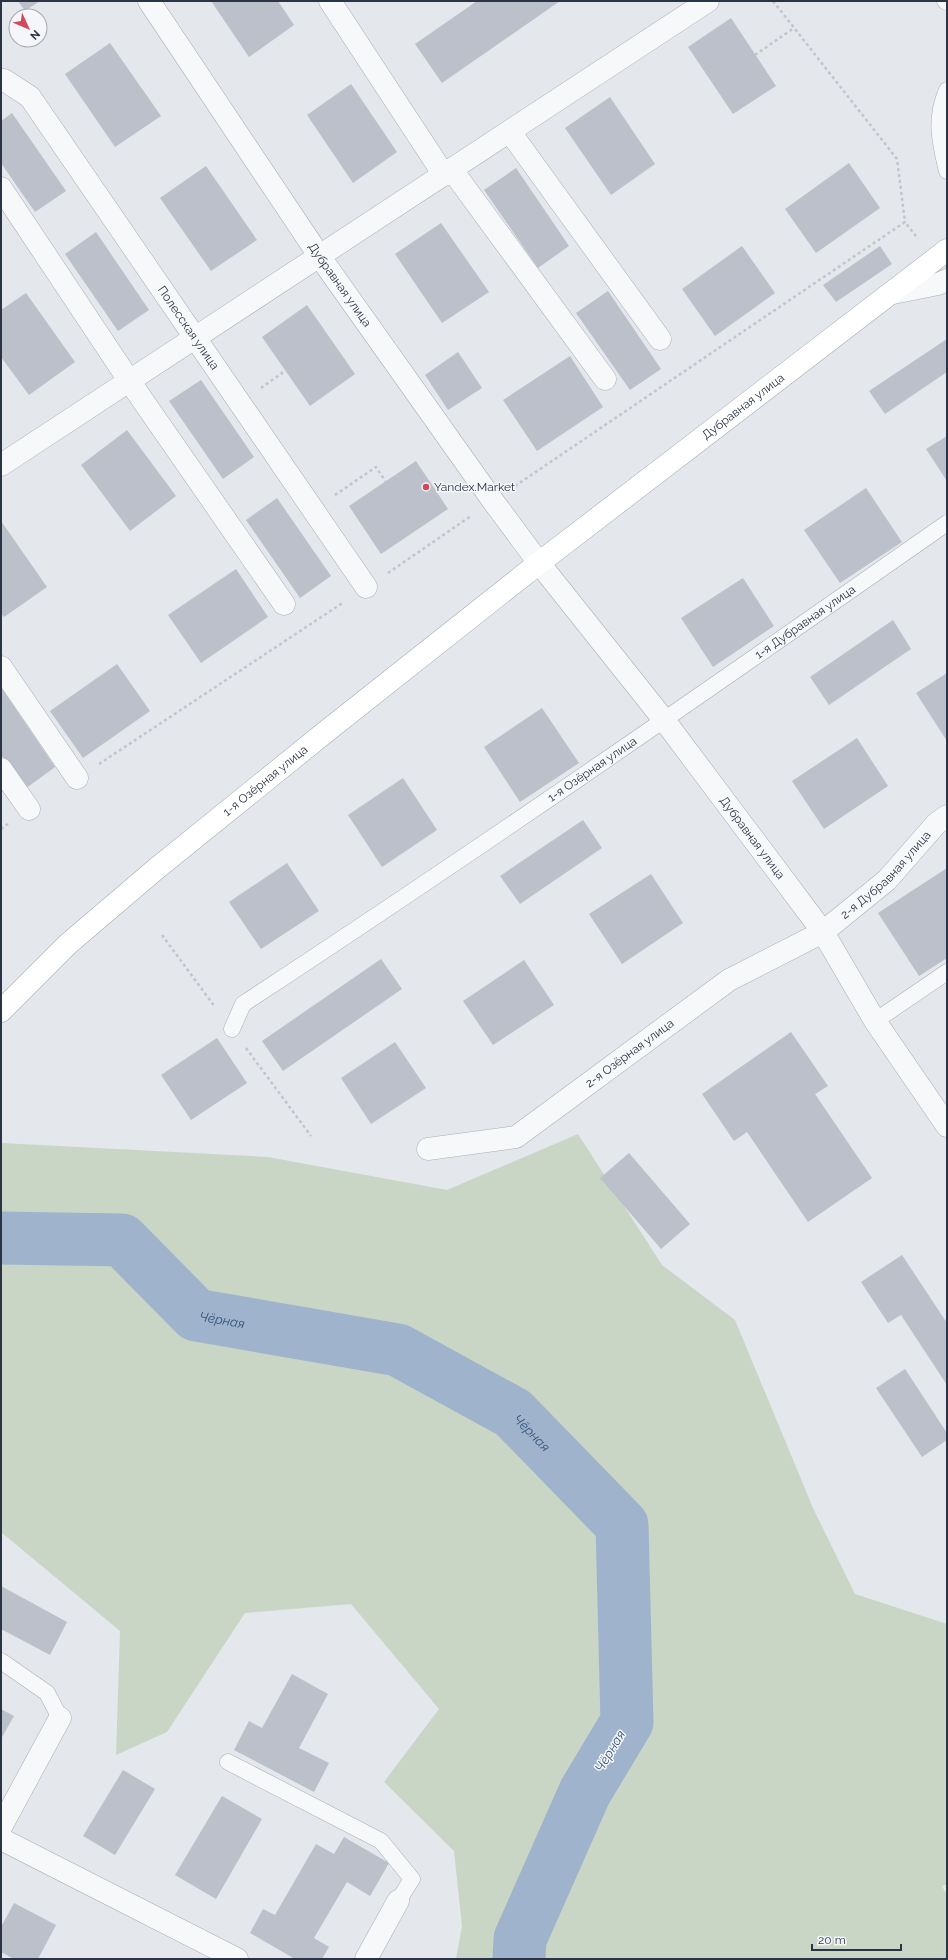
<svg xmlns="http://www.w3.org/2000/svg" width="948" height="1960" font-family="Raleway,sans-serif">
	<rect width="100%" height="100%" fill="#e4e7ec"/>
	<path fill="#c9d6c5" d="M 578,1134 L 662,1265 L 735,1320 L 813,1508 L 855,1594 L 947,1624 L 947,1884 L 942,1886 L 947,1895 L 947,1959 L 456,1959 L 462,1926 L 454,1851 L 384,1782 L 439,1709 L 351,1604 L 245,1613 L 167,1732 L 116,1755 L 120,1631 L 1,1532 L 1,1143 L 268,1157 L 447,1190 Z"/>
	<g fill="none" stroke-linecap="round" stroke-linejoin="round">
		<path stroke="#9fb4cc" stroke-width="53" id="s1" d="M 1,1238 L 122,1240 L 196,1315 L 398,1350 L 513,1413 L 622,1525 L 627,1722 L 585,1792 L 520,1939 L 519,1959"/>
	</g>
	<g fill="#bbc0ca">
		<path d="M 18,1 L 40,1 L 25,11 Z"/>
		<path d="M 211,1 L 278,1 L 294,25 L 249,57 Z"/>
		<path d="M 477,1 L 560,1 L 442,83 L 415,44 Z"/>
		<path d="M 731,18 L 776,86 L 733,114 L 688,47 Z"/>
		<path d="M 110,43 L 161,116 L 115,147 L 65,74 Z"/>
		<path d="M 351,84 L 397,152 L 353,183 L 307,115 Z"/>
		<path d="M 610,97 L 655,164 L 611,195 L 565,128 Z"/>
		<path d="M 12,113 L 66,191 L 35,212 L 1,163 L 1,121 Z"/>
		<path d="M 849,163 L 880,208 L 816,253 L 785,209 Z"/>
		<path d="M 206,166 L 257,240 L 211,271 L 160,198 Z"/>
		<path d="M 516,168 L 569,246 L 538,268 L 484,190 Z"/>
		<path d="M 441,223 L 489,292 L 442,323 L 395,254 Z"/>
		<path d="M 96,232 L 149,310 L 118,331 L 65,254 Z"/>
		<path d="M 742,246 L 775,293 L 715,336 L 682,289 Z"/>
		<path d="M 880,246 L 892,264 L 836,302 L 823,285 Z"/>
		<path d="M 608,291 L 661,369 L 630,390 L 576,313 Z"/>
		<path d="M 26,293 L 75,362 L 29,395 L 1,357 L 1,310 Z"/>
		<path d="M 307,305 L 355,374 L 310,406 L 262,337 Z"/>
		<path d="M 947,339 L 947,372 L 885,414 L 869,391 Z"/>
		<path d="M 458,352 L 482,388 L 448,410 L 425,375 Z"/>
		<path d="M 570,356 L 603,407 L 537,451 L 503,400 Z"/>
		<path d="M 201,380 L 254,457 L 223,479 L 169,401 Z"/>
		<path d="M 127,430 L 176,496 L 130,531 L 81,465 Z"/>
		<path d="M 947,436 L 947,481 L 926,449 Z"/>
		<path d="M 416,461 L 448,509 L 381,554 L 349,506 Z"/>
		<path d="M 866,488 L 902,542 L 840,583 L 804,530 Z"/>
		<path d="M 277,498 L 331,576 L 300,598 L 246,520 Z"/>
		<path d="M 1,521 L 47,587 L 4,617 L 1,613 Z"/>
		<path d="M 236,569 L 268,617 L 201,663 L 168,615 Z"/>
		<path d="M 743,578 L 774,626 L 713,667 L 681,618 Z"/>
		<path d="M 893,620 L 911,649 L 829,705 L 810,677 Z"/>
		<path d="M 117,664 L 150,711 L 83,758 L 50,711 Z"/>
		<path d="M 947,673 L 947,741 L 916,693 Z"/>
		<path d="M 2,689 L 55,767 L 25,789 L 1,755 Z"/>
		<path d="M 542,708 L 579,763 L 520,802 L 484,747 Z"/>
		<path d="M 857,738 L 888,786 L 824,829 L 792,781 Z"/>
		<path d="M 403,778 L 437,830 L 382,867 L 348,815 Z"/>
		<path d="M 583,820 L 602,848 L 520,904 L 500,876 Z"/>
		<path d="M 287,863 L 319,911 L 261,949 L 229,902 Z"/>
		<path d="M 947,868 L 947,958 L 919,976 L 878,913 Z"/>
		<path d="M 651,874 L 683,923 L 622,964 L 589,914 Z"/>
		<path d="M 381,959 L 402,989 L 283,1071 L 262,1041 Z"/>
		<path d="M 524,960 L 554,1005 L 493,1045 L 463,1001 Z"/>
		<path d="M 791,1032 L 828,1086 L 815,1094 L 872,1178 L 808,1222 L 747,1132 L 734,1141 L 702,1094 Z"/>
		<path d="M 217,1038 L 247,1083 L 191,1120 L 161,1075 Z"/>
		<path d="M 395,1042 L 426,1088 L 371,1124 L 341,1078 Z"/>
		<path d="M 629,1153 L 690,1224 L 661,1249 L 600,1178 Z"/>
		<path d="M 902,1255 L 947,1323 L 947,1385 L 901,1315 L 888,1323 L 861,1282 Z"/>
		<path d="M 905,1369 L 947,1433 L 947,1440 L 922,1457 L 876,1388 Z"/>
		<path d="M 1,1586 L 67,1622 L 50,1655 L 1,1629 Z"/>
		<path d="M 292,1674 L 328,1694 L 299,1748 L 329,1763 L 314,1792 L 234,1750 L 249,1721 L 262,1728 Z"/>
		<path d="M 1,1709 L 14,1716 L 1,1739 Z"/>
		<path d="M 123,1770 L 155,1789 L 115,1855 L 83,1836 Z"/>
		<path d="M 222,1796 L 262,1819 L 216,1899 L 175,1875 Z"/>
		<path d="M 344,1837 L 389,1863 L 370,1896 L 347,1882 L 314,1938 L 329,1947 L 322,1959 L 295,1959 L 250,1933 L 263,1909 L 275,1915 L 316,1844 L 334,1854 Z"/>
		<path d="M 14,1903 L 56,1925 L 38,1959 L 14,1959 L 1,1952 L 1,1927 Z"/>
	</g>
	<g fill="none" stroke-linecap="round" stroke-linejoin="round">
		<g stroke="#a9aeb7" stroke-width="17">
			<g id="service">
				<path d="M 945,1 L 947,2"/>
				<path d="M 947,90 C 934,120 940,141 947,171"/>
				<path d="M 875,1021 L 947,972"/>
				<path id="s2" d="M 232,1029 L 243,1004 C 481,848 714,686 947,523"/>
				<path d="M 1,1661 L 47,1693 L 60,1718"/>
				<path d="M 228,1762 L 381,1841 L 412,1879 L 398,1901"/>
			</g>
		</g>
		<g stroke="#a9aeb7" stroke-width="23">
			<g id="minor">
				<path id="s3" d="M 149,1 L 320,257 L 493,501 L 539,563 L 664,720 L 823,932 L 875,1021 L 947,1126"/>
				<path d="M 330,1 L 444,175"/>
				<path id="s4" d="M 1,80 L 4,80 L 30,97 L 366,587"/>
				<path d="M 510,132 L 660,339"/>
				<path d="M 452,170 L 605,379"/>
				<path d="M 1,188 L 130,382 L 284,604"/>
				<path d="M 1,465 L 708,1"/>
				<path d="M 1,667 L 77,778"/>
				<path d="M 1,769 L 29,809"/>
				<path id="s5" d="M 428,1149 L 516,1137 L 729,980 L 823,932 L 887,880 L 936,824 L 947,816"/>
				<path d="M 1,1827 L 60,1718"/>
				<path d="M 1,1839 L 237,1959"/>
				<path d="M 366,1959 L 398,1901"/>
			</g>
		</g>
		<g stroke="#a9aeb7" stroke-width="23">
			<path id="tertiary" d="M 893,293 L 938,284 L 947,280"/>
		</g>
		<g stroke="#a3abb8" stroke-width="23">
			<g id="primary">
				<path id="s6" d="M 1,1011 L 68,944 L 156,869 L 328,730 L 539,563 L 947,250"/>
			</g>
		</g>
		<g stroke="#c2c5cb" stroke-width="2.5" stroke-dasharray="3 3" stroke-linecap="butt">
			<path d="M 773,1 L 897,159 L 905,222"/>
			<path d="M 755,55 L 794,28"/>
			<path d="M 261,388 L 285,371"/>
			<path d="M 515,486 L 905,222 L 918,239"/>
			<path d="M 335,495 L 376,467 L 386,482"/>
			<path d="M 388,573 L 471,516"/>
			<path d="M 99,764 L 344,602"/>
			<path d="M 1,829 L 8,824"/>
			<path d="M 162,935 L 215,1007"/>
			<path d="M 246,1048 L 311,1136"/>
		</g>
		<use href="#service" stroke="#f7f8fa" stroke-width="16"/>
		<use href="#minor" stroke="#f7f8fa" stroke-width="22"/>
		<use href="#tertiary" stroke="#f7f8fa" stroke-width="22"/>
		<use href="#primary" stroke="#fff" stroke-width="22"/>
	</g>
	<circle fill="#d1495b" stroke="#f4f6f9" stroke-width="1.5" cx="426" cy="487" r="4"/>
	<g text-anchor="middle" dominant-baseline="central" stroke-width="3" stroke-linejoin="round" paint-order="stroke">
		<g font-size="12" fill="#2b3445" stroke="#f4f6f9">
			<text stroke="none"><textPath href="#s3" startOffset="342">Дубравная улица</textPath></text>
			<text stroke="none"><textPath href="#s4" startOffset="314">Полесская улица</textPath></text>
			<text stroke="none"><textPath href="#s6" startOffset="958">Дубравная улица</textPath></text>
			<text stroke="none"><textPath href="#s2" startOffset="707">1-я Дубравная улица</textPath></text>
			<text stroke="none"><textPath href="#s2" startOffset="448">1-я Озёрная улица</textPath></text>
			<text stroke="none"><textPath href="#s6" startOffset="351">1-я Озёрная улица</textPath></text>
			<text stroke="none"><textPath href="#s3" startOffset="1032">Дубравная улица</textPath></text>
			<text stroke="none"><textPath href="#s5" startOffset="544">2-я Дубравная улица</textPath></text>
			<text stroke="none"><textPath href="#s5" startOffset="230">2-я Озёрная улица</textPath></text>
		</g>
		<g font-size="12" fill="#2b3445" stroke="#f4f6f9" text-anchor="start">
			<text x="434" y="487">Yandex.Market</text>
		</g>
		<g font-size="13" font-style="italic" fill="#34527a" stroke="#f4f6f9">
			<text stroke="none"><textPath href="#s1" startOffset="253">Чёрная</textPath></text>
			<text stroke="none"><textPath href="#s1" startOffset="590">Чёрная</textPath></text>
			<text transform="translate(610 1751) rotate(-59)">Чёрная</text>
		</g>
	</g>
	<rect width="948" height="1960" fill="none" stroke="#2b3445" stroke-width="4"/>
	<g transform="translate(28 28) rotate(134)"><circle r="19" fill="#f4f6f9" stroke="#a4a8b1"/>
	<path d="M0-3L7 15L0 10L-7 15Z" fill="#d1495b"/>
	<text y="-6" font-size="11" font-weight="bold" text-anchor="middle" fill="#2b3445">N</text>
	</g>
	<path d="M812 1944v6h89v-6" fill="none" stroke="#2b3445" stroke-width="2"/>
	<text x="818" y="1944" font-size="12" fill="#2b3445" stroke="#f4f6f9" stroke-width="3" paint-order="stroke">20 m</text>
</svg>
